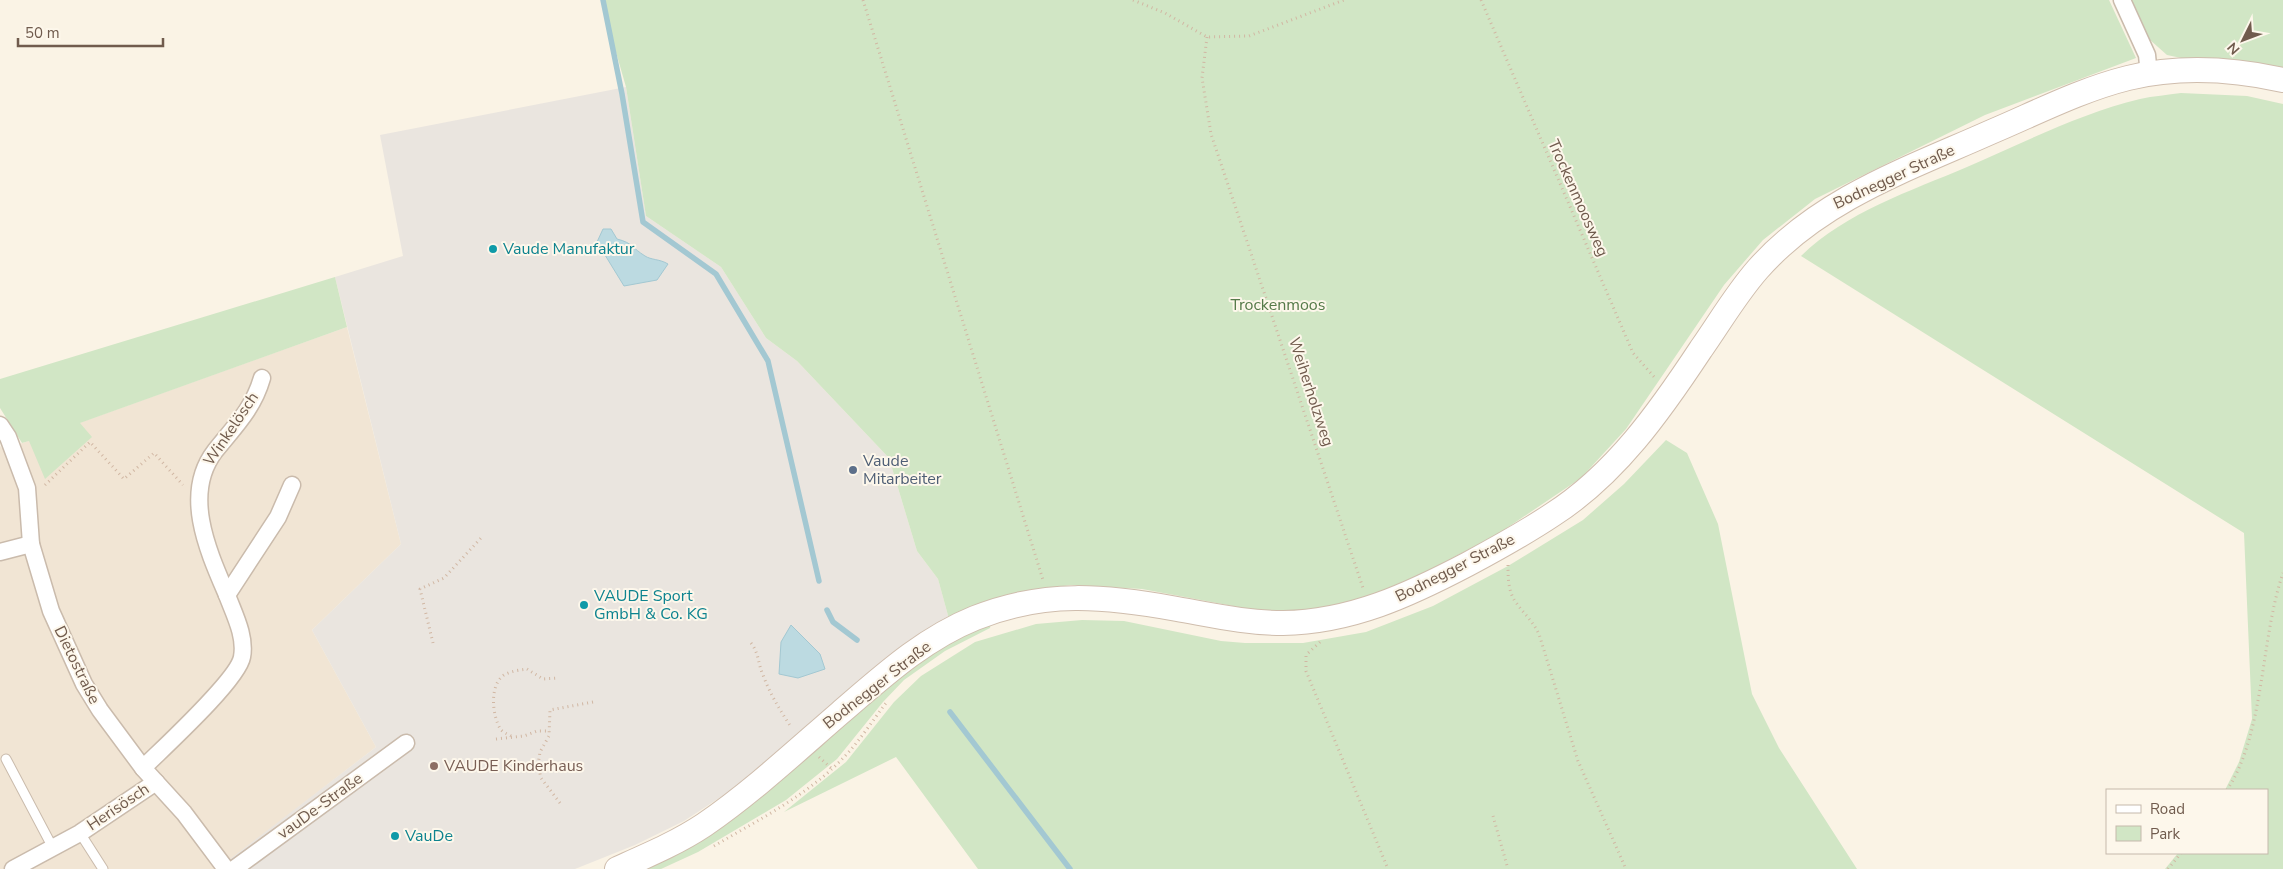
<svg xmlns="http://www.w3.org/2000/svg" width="2283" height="869" font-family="'Nunito Sans',sans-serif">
	<rect width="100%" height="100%" fill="#faf3e5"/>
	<path fill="#f1e5d4" d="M 347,327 L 401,544 L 312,630 L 376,747 L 231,859 L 236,869 L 0,869 L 0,446 L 3,449 L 29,441 Z"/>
	<path fill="#eae5df" d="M 626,87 L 646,216 L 721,267 L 766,338 L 797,361 L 889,458 L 917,551 L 938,579 L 949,619 L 826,710 L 736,787 L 684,821 L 635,845 L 575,869 L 236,869 L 230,859 L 376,747 L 312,630 L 401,544 L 335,277 L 403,256 L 380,135 Z"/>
	<g fill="#d1e6c5">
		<path d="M 601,0 L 2109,0 L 2136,58 L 1985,115 L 1815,199 L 1763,240 L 1724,285 L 1626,429 L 1581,478 L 1498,534 L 1412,579 L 1358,601 L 1303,612 L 1249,609 L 1142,589 L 1071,585 L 1021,592 L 949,619 L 938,579 L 917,551 L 889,458 L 797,361 L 766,338 L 721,267 L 646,216 L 626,87 Z"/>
		<path d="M 2127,0 L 2283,0 L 2283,71 L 2186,59 L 2167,55 L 2149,39 L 2145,39 Z"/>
		<path d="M 2181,93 L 2247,96 L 2283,104 L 2283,869 L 2165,869 L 2178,853 L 2267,853 L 2267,790 L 2225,790 L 2239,762 L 2252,719 L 2244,533 L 1801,256 C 1846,212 1911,191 1967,167 C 2023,143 2081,113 2140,99 C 2153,96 2168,95 2181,93 Z"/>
		<path d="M 335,277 L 347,327 L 80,423 L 92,437 L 45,479 L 29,441 L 22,443 L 0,408 L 0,379 Z"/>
		<path d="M 1666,440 L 1687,453 L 1718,524 L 1752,694 L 1779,748 L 1857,869 L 978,869 L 896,757 L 784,812 L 846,762 L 894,702 L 921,676 L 975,642 L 1036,624 L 1082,620 L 1124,621 L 1221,641 L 1245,643 L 1303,643 L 1366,632 L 1433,606 L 1508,566 L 1583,520 L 1624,484 Z"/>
		<path d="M 991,623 L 990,628 L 945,651 L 904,680 L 883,702 L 837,759 L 786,800 L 698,852 L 661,869 L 646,869 L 667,859 L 712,830 L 929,653 L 978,627 Z"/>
	</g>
	<g fill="#bcdae1" stroke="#a3c8d2">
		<path d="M 603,229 L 611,229 L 617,239 C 633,243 632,248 645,256 C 651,260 660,259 668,264 L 657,280 L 624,286 L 597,242 Z"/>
		<path d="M 791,625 L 820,654 L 825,669 L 798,678 L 779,674 L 781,642 Z"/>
	</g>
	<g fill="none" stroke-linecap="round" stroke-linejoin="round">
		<g stroke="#a3c8d2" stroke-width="5.5">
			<path d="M 603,0 L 622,94 L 643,222 L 716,274 L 768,361 L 819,581"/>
			<path d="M 827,610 L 833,622 L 857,640"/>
			<path d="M 950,712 L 1070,869"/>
		</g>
		<g stroke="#cabbac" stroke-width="11">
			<g id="lane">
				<path d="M 6,759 L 53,848"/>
				<path d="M 80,833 L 103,869"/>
			</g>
		</g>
		<g stroke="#cabbac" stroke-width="19">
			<g id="street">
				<path d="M 2122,0 L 2147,55 L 2149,75"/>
				<path d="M 0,425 L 8,437 L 27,488 L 31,544 L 51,611 L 84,684 L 100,710 L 143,768 L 184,813 L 226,869"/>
				<path d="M 0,552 L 31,544"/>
				<path d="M 227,595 C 208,551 182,494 215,451 C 235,426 253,409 262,378"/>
				<path d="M 143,768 C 162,749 238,680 242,657 C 246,636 234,614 227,595 L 278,517 L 292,485"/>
				<path d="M 13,869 L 80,833 L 156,782"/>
				<path d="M 234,869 L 406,743"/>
			</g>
		</g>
		<g stroke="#cfbdad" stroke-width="26">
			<path id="secondary" d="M 617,869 C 646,856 677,843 704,825 C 752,792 796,751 840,713 C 882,677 923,639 975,618 C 1045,590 1105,596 1177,609 C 1212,615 1247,623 1283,623 C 1351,622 1409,595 1468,564 C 1496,549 1525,533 1552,515 C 1616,474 1660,411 1701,349 C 1720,322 1736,294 1758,269 C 1820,199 1908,169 1991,132 C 2036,113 2080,90 2128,78 C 2178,66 2233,69 2283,80"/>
		</g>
		<g stroke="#d1b7a3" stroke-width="3" stroke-dasharray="1 4" stroke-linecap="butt">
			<path d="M 863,0 L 1043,580"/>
			<path d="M 1133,0 L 1165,13 L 1207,37 L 1249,36 L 1344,0"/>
			<path d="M 1481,0 L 1633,353 L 1656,379"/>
			<path d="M 1207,37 L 1202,78 L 1211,134 L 1363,588"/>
			<path d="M 45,485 L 90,442 L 124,479 L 154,453 L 183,485"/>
			<path d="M 1508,565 C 1508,576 1508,591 1515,601 C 1523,613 1532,620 1539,634 L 1578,761 L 1626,869"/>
			<path d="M 1320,642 L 1306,655 L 1306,671 L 1388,869"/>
			<path d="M 433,643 L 420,589 L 444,578 L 481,538"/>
			<path d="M 751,643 C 759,653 758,664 763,675 C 770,694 780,710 791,727"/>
			<path d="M 511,736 C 508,734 504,733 501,730 C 492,716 489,685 504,675 C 511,671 520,670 527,669 L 543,679 L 558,678"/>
			<path d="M 496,739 L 524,736 L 537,731 L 550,731"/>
			<path d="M 819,757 L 832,769"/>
			<path d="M 2227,790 C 2265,733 2260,640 2283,573"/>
			<path d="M 560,803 L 541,778 L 538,765 L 540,752 L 549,736 L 550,710 L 593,702"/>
			<path d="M 1493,816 L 1508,869"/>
			<path d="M 714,846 C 760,819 810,794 846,755 C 861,739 873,720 886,703"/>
			<path d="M 2168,869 L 2181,853"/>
		</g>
		<use href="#lane" stroke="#fff" stroke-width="9"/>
		<use href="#street" stroke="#fff" stroke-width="16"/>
		<use href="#secondary" stroke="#fff" stroke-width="24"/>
	</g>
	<g fill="#0f9aa8" stroke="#fdf7eb" stroke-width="2">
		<circle cx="493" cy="249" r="5"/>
		<circle cx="584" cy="605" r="5"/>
		<circle cx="395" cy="836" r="5"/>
	</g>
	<circle fill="#5c6f8a" stroke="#fdf7eb" stroke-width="2" cx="853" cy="470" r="5"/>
	<circle fill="#8d6e63" stroke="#fdf7eb" stroke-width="2" cx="434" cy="766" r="5"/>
	<g text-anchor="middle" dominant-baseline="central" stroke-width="4" stroke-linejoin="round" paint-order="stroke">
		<g font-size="16" fill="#705b4d" stroke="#fdf7eb">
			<text transform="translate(1894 177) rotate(-25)">Bodnegger Straße</text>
			<text transform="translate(1578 198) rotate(66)">Trockenmoosweg</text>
			<text transform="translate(1311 392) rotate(72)">Weiherholzweg</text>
			<text transform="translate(231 429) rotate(-56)">Winkelösch</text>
			<text transform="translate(1455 568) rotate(-27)">Bodnegger Straße</text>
			<text transform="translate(77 665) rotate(64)">Dietostraße</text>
			<text transform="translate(877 685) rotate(-38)">Bodnegger Straße</text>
			<text transform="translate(320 806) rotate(-36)">vauDe-Straße</text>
			<text transform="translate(118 807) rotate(-34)">Herisösch</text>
		</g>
		<g font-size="16" fill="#0d838f" stroke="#fdf7eb" text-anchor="start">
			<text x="503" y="249">Vaude Manufaktur</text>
			<text x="594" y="596">VAUDE Sport<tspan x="594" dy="18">GmbH &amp; Co. KG</tspan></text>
			<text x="405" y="836">VauDe</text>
		</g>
		<g font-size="16" fill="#557a49" stroke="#fdf7eb">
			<text x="1278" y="305">Trockenmoos</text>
		</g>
		<g font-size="16" fill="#4e5e75" stroke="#fdf7eb" text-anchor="start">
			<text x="863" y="461">Vaude<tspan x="863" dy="18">Mitarbeiter</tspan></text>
		</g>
		<g font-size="16" fill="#785e54" stroke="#fdf7eb" text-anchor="start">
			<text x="444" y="766">VAUDE Kinderhaus</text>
		</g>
	</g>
	<rect x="2106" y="789" width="162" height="65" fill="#fdf7eb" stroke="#c5b9ac"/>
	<rect x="2116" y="805" width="25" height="8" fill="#ffffff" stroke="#c5b9ac"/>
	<text x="2150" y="814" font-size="15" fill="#705b4d">Road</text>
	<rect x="2116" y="826" width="25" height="15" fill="#d1e6c5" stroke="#c5b9ac"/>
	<text x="2150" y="839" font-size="15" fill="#705b4d">Park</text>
	<g transform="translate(2243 40) rotate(228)" stroke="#fdf7eb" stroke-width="4" paint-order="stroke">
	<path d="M0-4L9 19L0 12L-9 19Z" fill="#705b4d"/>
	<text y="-8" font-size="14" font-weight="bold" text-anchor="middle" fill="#705b4d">N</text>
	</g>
	<path d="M18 38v8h145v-8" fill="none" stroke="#705b4d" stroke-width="2.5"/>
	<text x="25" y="38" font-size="15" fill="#705b4d" stroke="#fdf7eb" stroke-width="4" paint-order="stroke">50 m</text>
</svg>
